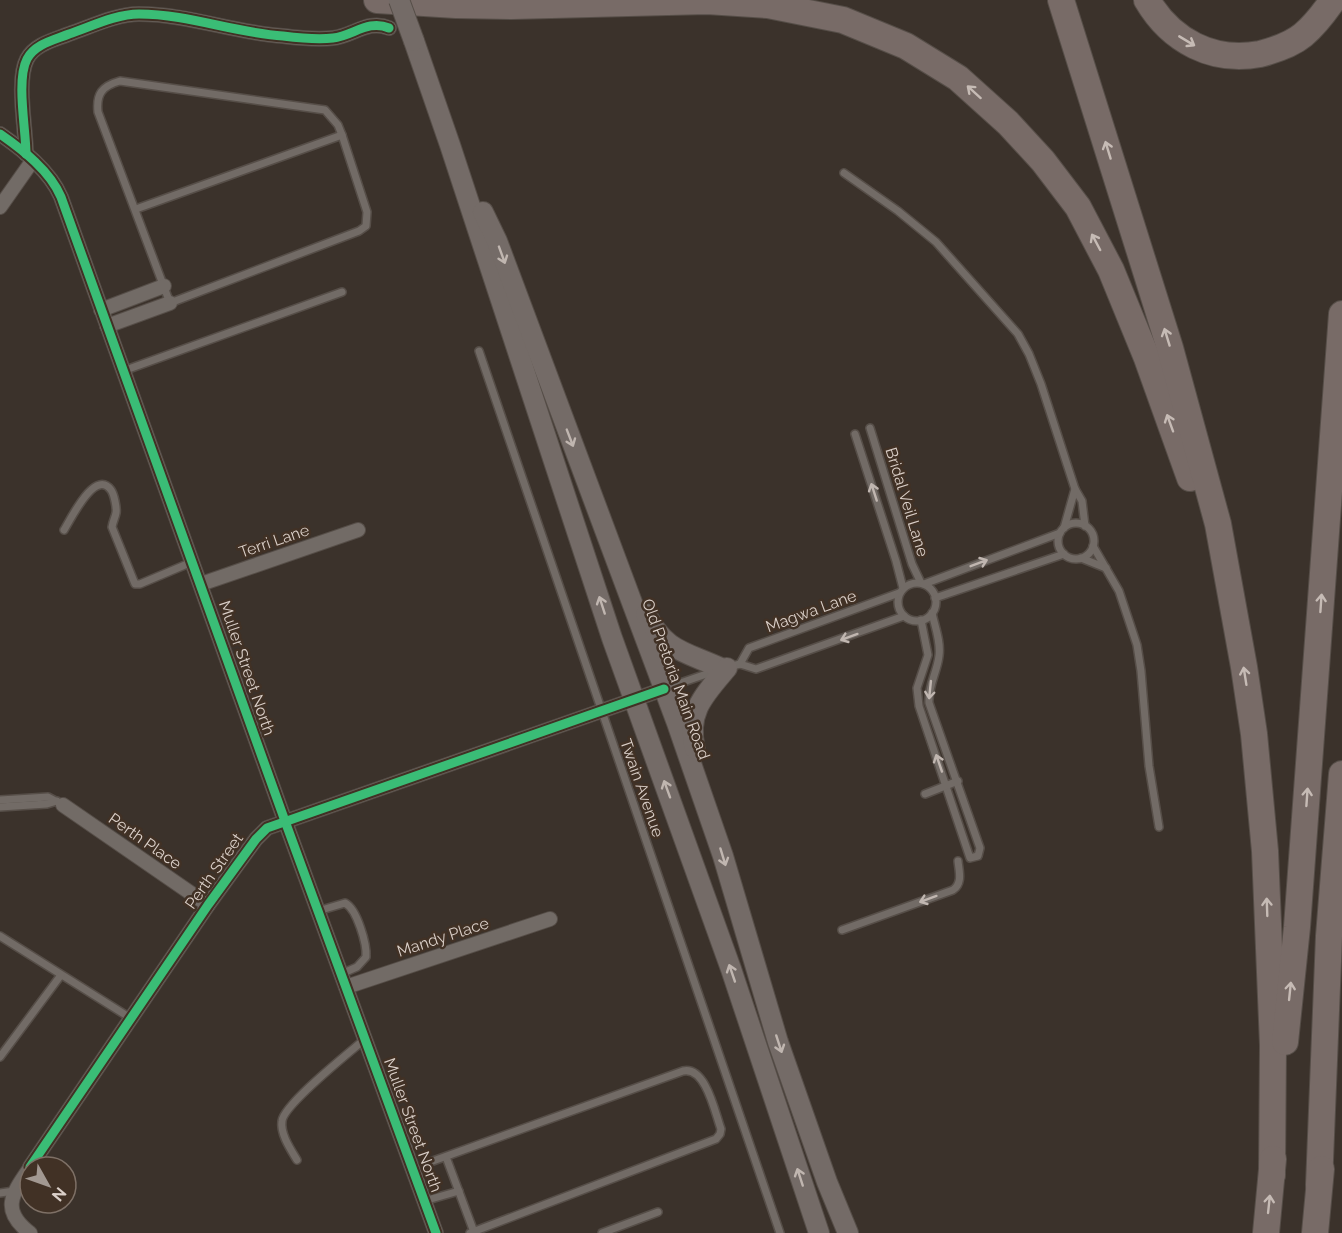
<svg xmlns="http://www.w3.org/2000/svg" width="1342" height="1233" font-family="Raleway,sans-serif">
	<rect width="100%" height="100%" fill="#3b322b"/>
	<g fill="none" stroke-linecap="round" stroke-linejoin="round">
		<g stroke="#564e48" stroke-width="10">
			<g id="service">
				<path d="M 120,81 L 325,110 L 338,125 L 342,135 L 367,212 L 366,226 L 359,231 L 170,303 L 98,112 C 96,94 102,86 120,81 Z"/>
				<path d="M 844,173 L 898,211 L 936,242 L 1018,334 L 1029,354 L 1041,384 L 1075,489 L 1082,501 L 1085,526"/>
				<path d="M 136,209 L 342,135"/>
				<path d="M 479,351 L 780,1233"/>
				<path d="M 123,371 L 342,292"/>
				<path d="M 870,428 L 912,564 L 921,583"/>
				<path d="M 855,434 L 896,561 L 903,588"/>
				<circle cx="1076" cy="541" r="18"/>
				<path d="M 1064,528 L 1075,489"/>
				<path d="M 64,530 C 71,519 95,468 111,490 C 114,494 117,508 116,513 C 115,518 113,521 112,527 L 135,584 L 140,584 L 192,562"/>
				<path d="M 1093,546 L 1119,591 L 1137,645 L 1141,671 L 1149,766 L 1159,827"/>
				<path d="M 1081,558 L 1106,568"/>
				<circle cx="917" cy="602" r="19"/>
				<path d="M 924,584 L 1060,533"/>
				<path d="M 935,598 L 1064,554"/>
				<path d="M 921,620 L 928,655 L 917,688 L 919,706 L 970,858 L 978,856 L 980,848 L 929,703 C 928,685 937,673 939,656 C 941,642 935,627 932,613"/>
				<path d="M 740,664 L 749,648 L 899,593"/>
				<path d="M 729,667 L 740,664 L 756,669 L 904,616"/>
				<path d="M 666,688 L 718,670"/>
				<path d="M 925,794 L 958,781"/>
				<path d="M 0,800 L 48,797 L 63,805"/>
				<path d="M 0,807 L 47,804 L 57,801"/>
				<path d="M 318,911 L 345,903 C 357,909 367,944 366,957 L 357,967 L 341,974"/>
				<path d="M 842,930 L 953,890 C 963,883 959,871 958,861"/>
				<path d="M 0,936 L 132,1019"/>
				<path d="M 0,1057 L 61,975"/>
				<path d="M 446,1157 L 474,1232"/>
				<path d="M 297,1160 C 291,1150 280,1134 282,1121 C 284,1104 350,1052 365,1039"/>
				<path d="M 433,1161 L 683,1071 C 706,1066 715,1113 721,1129 L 720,1134 L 716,1139 L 470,1233"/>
				<path d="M 0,1193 L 14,1191"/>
				<path d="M 424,1201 L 459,1191"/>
				<path d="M 602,1233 L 658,1212"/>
			</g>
		</g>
		<g stroke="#564e48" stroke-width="16">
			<g id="minor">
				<path d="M 0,134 C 23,150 50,171 61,197 L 285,821 L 436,1233"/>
				<path d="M 26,154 C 26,130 16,80 27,59 C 35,44 54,40 69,34 C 90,27 116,14 139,14 C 188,14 235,33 283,36 C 299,38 317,40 333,38 C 353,36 368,19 389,28"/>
				<path d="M 0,207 L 33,160"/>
				<path d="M 101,310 L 164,286"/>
				<path d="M 107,326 L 170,303"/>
				<path d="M 201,584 L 358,530"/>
				<path d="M 63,805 L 208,905"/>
				<path d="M 346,987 L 550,919"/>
				<path d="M 30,1167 L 208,905 L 256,839 L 267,828 L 664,689"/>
				<path d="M 30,1233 C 0,1210 12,1194 30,1168"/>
			</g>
		</g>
		<g stroke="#564e48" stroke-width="22">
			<g id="secondary">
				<path d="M 414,41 L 450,145 L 612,638 L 731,969 L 819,1233"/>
				<path d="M 483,212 L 497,241 L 677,723 L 723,856 L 778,1042 L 827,1182 L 848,1233"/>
				<path d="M 646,614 C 665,652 687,652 723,669"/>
				<path d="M 695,749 C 686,712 705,694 727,668"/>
			</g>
		</g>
		<g stroke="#564e48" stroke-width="28">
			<g id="motorway">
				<path d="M 377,0 L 456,5 L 512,6 L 707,1 L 768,5 L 843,20 L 906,46 L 958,78 L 1008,123 L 1043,161 L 1078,207 L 1111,270 L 1147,358 L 1190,478"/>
				<path d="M 1061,0 L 1170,348 L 1218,524 L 1244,667 L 1254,734 L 1265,851 L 1273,1045 L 1272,1175"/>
				<path d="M 1147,0 C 1171,41 1213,63 1260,54 C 1275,50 1291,45 1303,35 C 1315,25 1324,13 1333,0"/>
				<path d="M 1285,1042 L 1297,927 L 1342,314"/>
				<path d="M 1319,1185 L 1329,936 L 1342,774"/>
				<path d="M 1266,1233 L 1273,1159"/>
				<path d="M 1315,1233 L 1321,1169"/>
			</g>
		</g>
		<use href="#service" stroke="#726b66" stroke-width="7"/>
		<use href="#minor" stroke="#726b66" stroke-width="14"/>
		<use href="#secondary" stroke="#746b67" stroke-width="20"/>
		<use href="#motorway" stroke="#786b67" stroke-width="26"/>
		<g stroke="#564e48" stroke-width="22" stroke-linecap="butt">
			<path id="secondary-bridge" d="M 399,0 L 414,41"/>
		</g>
		<use href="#secondary-bridge" stroke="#746b67" stroke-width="20"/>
		<g stroke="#413125" stroke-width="13">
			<g id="cycleway">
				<path d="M 0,134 C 23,150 50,171 61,197 L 285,821 L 436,1233"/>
				<path d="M 26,154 C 26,130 16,80 27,59 C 35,44 54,40 69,34 C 90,27 116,14 139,14 C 188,14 235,33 283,36 C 299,38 317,40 333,38 C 353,36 368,19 389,28"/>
				<path d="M 30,1167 L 208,905 L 256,839 L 267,828 L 664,689"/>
			</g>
		</g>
		<use href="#cycleway" stroke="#3abd76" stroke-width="9"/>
	</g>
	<defs><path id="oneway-shaft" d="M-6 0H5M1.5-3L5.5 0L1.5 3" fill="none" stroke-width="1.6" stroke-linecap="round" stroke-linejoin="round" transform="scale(1.5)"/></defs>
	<g stroke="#c6bbb5">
		<use href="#oneway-shaft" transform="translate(1187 41) rotate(31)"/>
		<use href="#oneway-shaft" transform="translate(974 92) rotate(-138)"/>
		<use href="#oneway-shaft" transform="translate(1108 150) rotate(-107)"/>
		<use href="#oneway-shaft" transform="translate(1096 242) rotate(-118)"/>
		<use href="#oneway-shaft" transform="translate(1167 337) rotate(-107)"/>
		<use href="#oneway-shaft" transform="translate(1170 423) rotate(-110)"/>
		<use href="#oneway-shaft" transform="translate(1321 603) rotate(-86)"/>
		<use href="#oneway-shaft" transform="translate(1245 676) rotate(-99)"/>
		<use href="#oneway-shaft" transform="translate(1307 797) rotate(-86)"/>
		<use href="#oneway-shaft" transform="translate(1267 907) rotate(-92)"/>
		<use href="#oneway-shaft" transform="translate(1290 991) rotate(-84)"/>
		<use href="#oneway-shaft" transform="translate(1269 1204) rotate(-84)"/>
	</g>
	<g stroke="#c0b6b0">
		<use href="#oneway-shaft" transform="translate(502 255) rotate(70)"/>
		<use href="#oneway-shaft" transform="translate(570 438) rotate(69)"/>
		<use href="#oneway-shaft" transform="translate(874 492) rotate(-108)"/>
		<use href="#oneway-shaft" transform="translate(979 563) rotate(-21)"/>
		<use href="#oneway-shaft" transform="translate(602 605) rotate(-108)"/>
		<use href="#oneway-shaft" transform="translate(849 637) rotate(160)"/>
		<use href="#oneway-shaft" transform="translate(930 690) rotate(96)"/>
		<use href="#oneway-shaft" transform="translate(939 763) rotate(-109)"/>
		<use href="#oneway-shaft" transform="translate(667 789) rotate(-110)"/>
		<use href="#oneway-shaft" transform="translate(723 857) rotate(73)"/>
		<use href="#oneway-shaft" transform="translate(928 899) rotate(160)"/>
		<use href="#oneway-shaft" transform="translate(732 973) rotate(-109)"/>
		<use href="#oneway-shaft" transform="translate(779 1044) rotate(72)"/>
		<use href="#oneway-shaft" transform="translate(800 1177) rotate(-108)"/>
	</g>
	<g text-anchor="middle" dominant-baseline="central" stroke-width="5" stroke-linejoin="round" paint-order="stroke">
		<g font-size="16" fill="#dacfc8" stroke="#413125">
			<text transform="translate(907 502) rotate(73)">Bridal Veil Lane</text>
			<text transform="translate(274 541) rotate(-19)">Terri Lane</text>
			<text transform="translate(811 611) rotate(-20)">Magwa Lane</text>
			<text transform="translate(247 668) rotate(71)">Muller Street North</text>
			<text transform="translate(676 679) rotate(70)">Old Pretoria Main Road</text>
			<text transform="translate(642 788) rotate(71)">Twain Avenue</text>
			<text transform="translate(145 841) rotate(35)">Perth Place</text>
			<text transform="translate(214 871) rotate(-55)">Perth Street</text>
			<text transform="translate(443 937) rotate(-18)">Mandy Place</text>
			<text transform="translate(413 1125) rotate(70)">Muller Street North</text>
		</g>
	</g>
	<g transform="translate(48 1185) rotate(130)"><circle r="28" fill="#413125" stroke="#7e7066" stroke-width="1.5"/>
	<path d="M0-4.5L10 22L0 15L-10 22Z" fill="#a29891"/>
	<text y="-9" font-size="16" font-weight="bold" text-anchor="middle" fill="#dacfc8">N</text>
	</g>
</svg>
